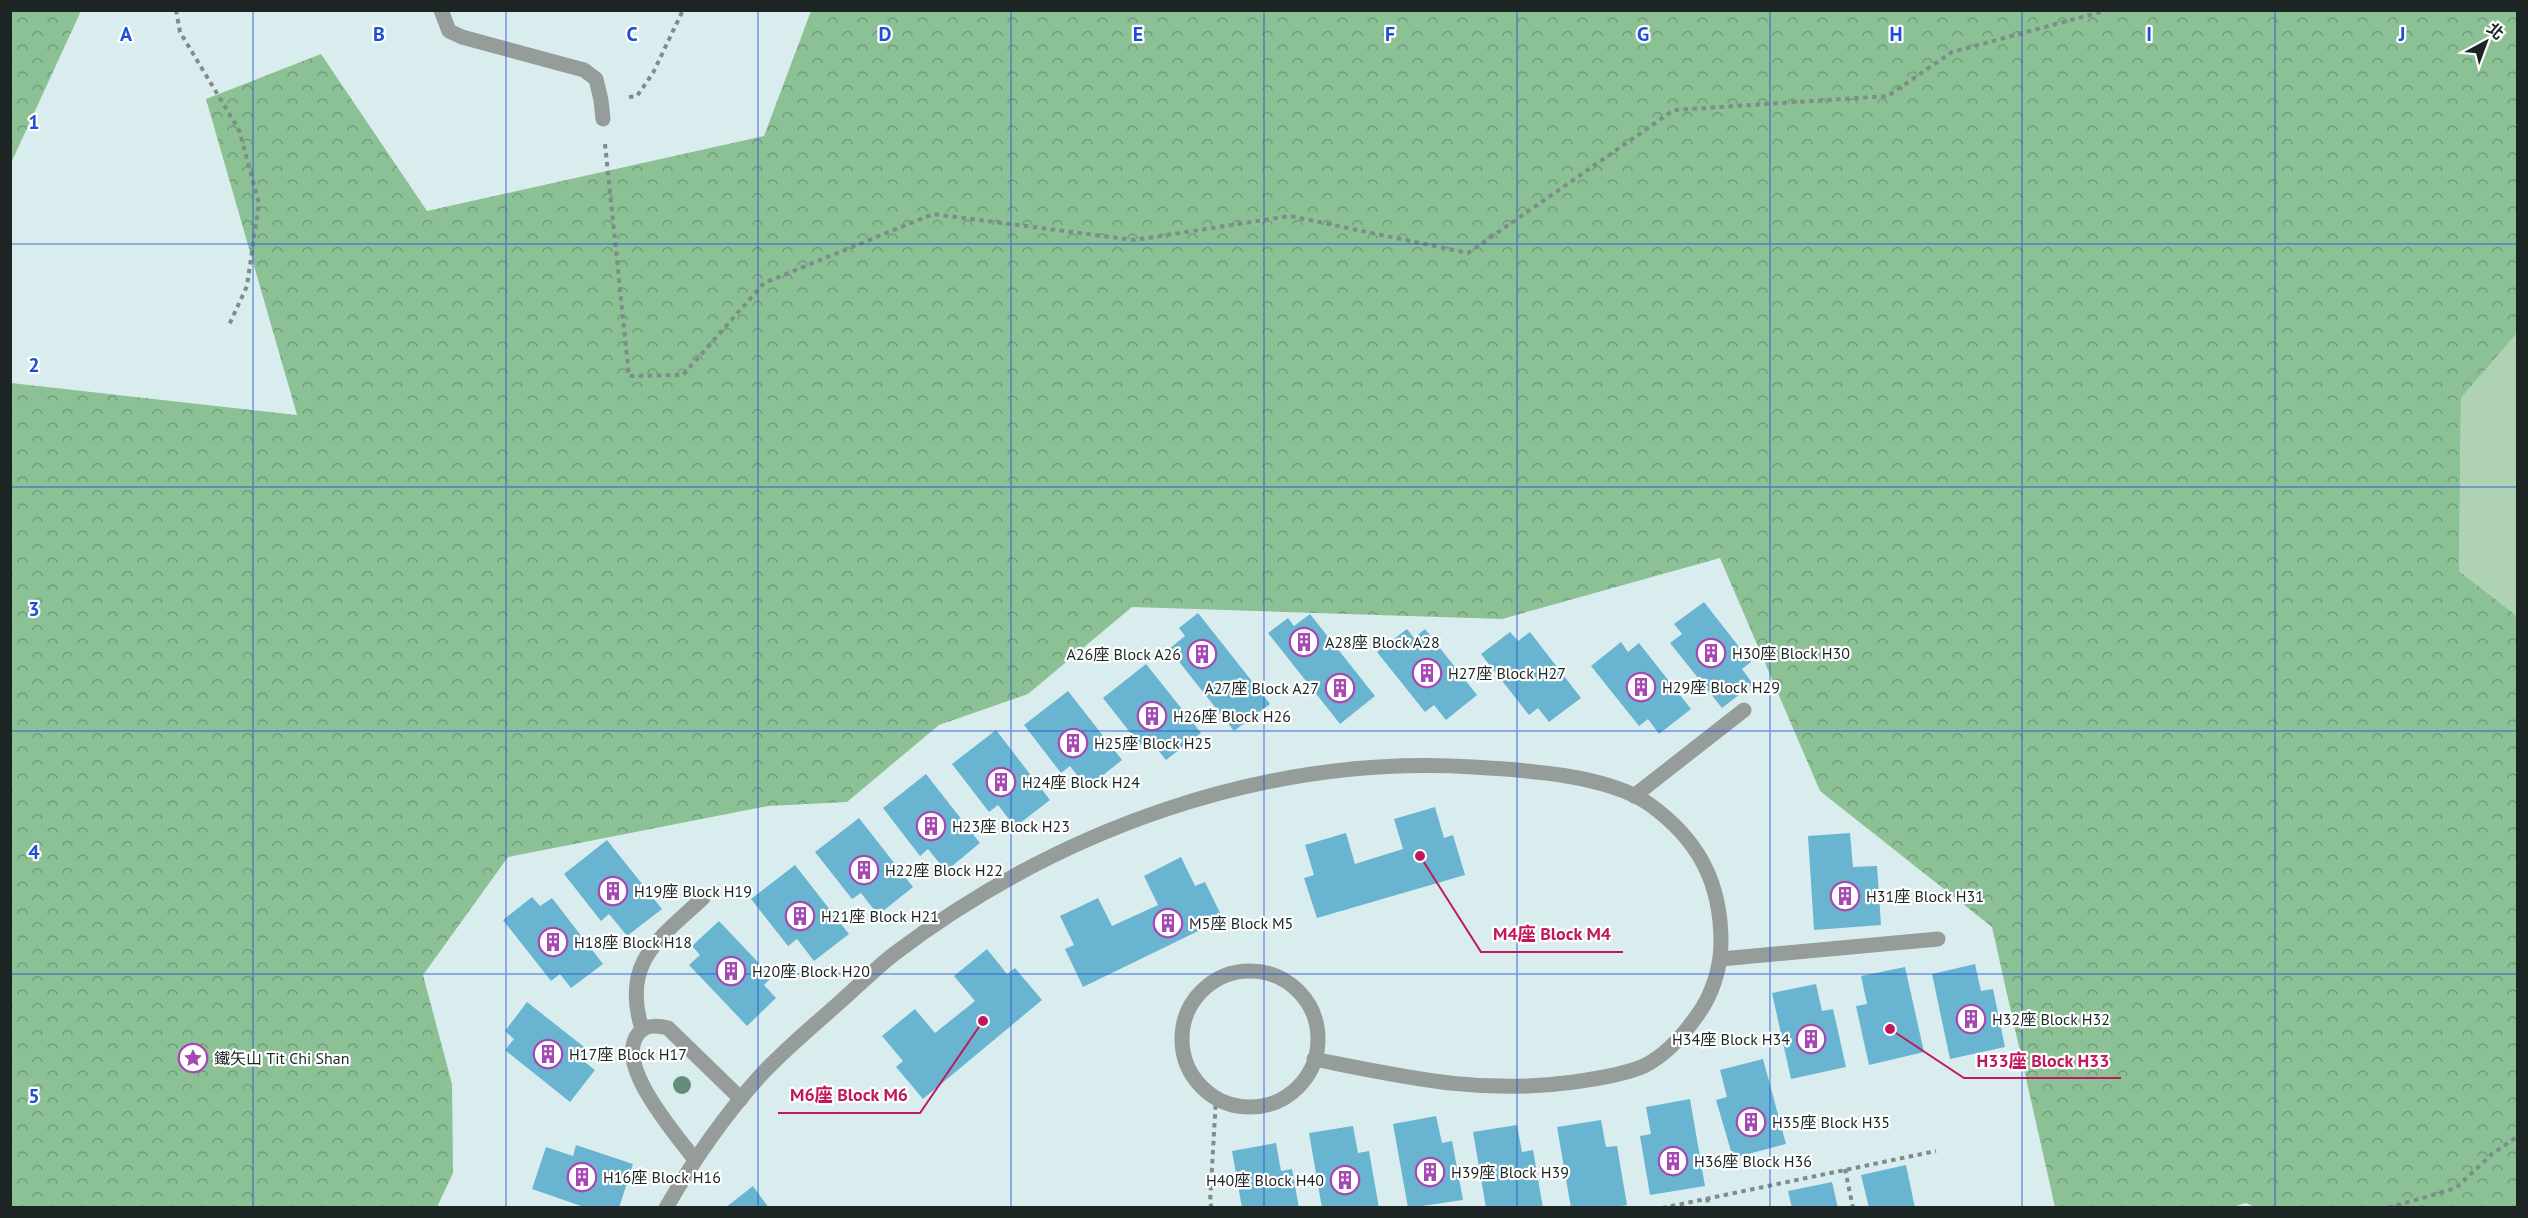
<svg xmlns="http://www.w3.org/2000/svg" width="2528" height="1218" font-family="'PT Sans','Noto Sans TC',sans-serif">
	<defs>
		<pattern id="forest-crowns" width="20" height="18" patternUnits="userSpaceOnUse" patternTransform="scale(1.5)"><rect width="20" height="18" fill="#8bc195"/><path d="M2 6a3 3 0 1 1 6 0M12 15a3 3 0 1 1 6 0" fill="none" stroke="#719d79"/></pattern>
	</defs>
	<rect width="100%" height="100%" fill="#daedee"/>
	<path fill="#afd2b4" d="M 2517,333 L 2517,616 L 2459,571 L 2461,398 Z"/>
	<g fill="url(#forest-crowns)">
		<path d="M 11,10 L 81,11 L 11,163 L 10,11 Z"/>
		<path d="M 811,11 L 2517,11 L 2517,333 L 2461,398 L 2459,571 L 2517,616 L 2517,1207 L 2257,1208 L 2246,1203 L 2229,1208 L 2055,1207 L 1992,927 L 1820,791 L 1720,558 L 1502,619 L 1132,607 L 1028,694 L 939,725 L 847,802 L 768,806 L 508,857 L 423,975 L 452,1084 L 453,1173 L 437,1207 L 11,1207 L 11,383 L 297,415 L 206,99 L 321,54 L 427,211 L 764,136 Z"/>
	</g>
	<g fill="#69b5d1">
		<path d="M 1704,602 L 1751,662 L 1742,669 L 1753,684 L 1722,708 L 1670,643 L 1682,634 L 1674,624 Z"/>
		<path d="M 1198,613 L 1270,704 L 1234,731 L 1169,649 L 1185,636 L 1179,628 Z"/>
		<path d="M 1310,614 L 1375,696 L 1340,724 L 1268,633 L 1288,618 L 1294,626 Z"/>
		<path d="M 1407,629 L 1414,638 L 1425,629 L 1477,695 L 1446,720 L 1434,705 L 1425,712 L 1377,652 Z"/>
		<path d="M 1510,632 L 1518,641 L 1530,632 L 1581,698 L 1549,722 L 1538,708 L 1529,715 L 1481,654 Z"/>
		<path d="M 1621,642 L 1628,652 L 1639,643 L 1691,709 L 1659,734 L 1648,719 L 1639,726 L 1591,666 Z"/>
		<path d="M 1146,664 L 1201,733 L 1166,760 L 1149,739 L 1140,745 L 1103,698 Z"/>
		<path d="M 1068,691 L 1122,760 L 1087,788 L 1070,766 L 1061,773 L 1024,725 Z"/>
		<path d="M 996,730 L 1050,800 L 1015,827 L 998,805 L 989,812 L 952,764 Z"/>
		<path d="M 926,774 L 980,843 L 946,871 L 928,849 L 920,856 L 883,808 Z"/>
		<path d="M 1435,807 L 1444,838 L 1453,835 L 1465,875 L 1317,918 L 1304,878 L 1314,875 L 1305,845 L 1346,833 L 1355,864 L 1403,849 L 1394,819 Z"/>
		<path d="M 859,818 L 913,887 L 878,915 L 861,893 L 852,899 L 815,852 Z"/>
		<path d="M 1850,833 L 1853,867 L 1877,866 L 1881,925 L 1814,930 L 1808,836 Z"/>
		<path d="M 607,840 L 662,909 L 627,936 L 609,914 L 601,921 L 564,874 Z"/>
		<path d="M 1181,857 L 1195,886 L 1205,882 L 1223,919 L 1083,987 L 1065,949 L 1074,945 L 1060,916 L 1098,898 L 1112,926 L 1158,905 L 1144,876 Z"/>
		<path d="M 795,865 L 849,934 L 814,961 L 797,939 L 788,946 L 751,899 Z"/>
		<path d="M 532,897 L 540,906 L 552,898 L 603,964 L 571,988 L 560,974 L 551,981 L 503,920 Z"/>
		<path d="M 719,921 L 772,977 L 764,985 L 776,998 L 747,1026 L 689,965 L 700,955 L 692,946 Z"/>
		<path d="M 987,949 L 1007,974 L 1015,968 L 1042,1000 L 923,1099 L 896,1067 L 903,1061 L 882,1036 L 915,1009 L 935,1033 L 975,1001 L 954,976 Z"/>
		<path d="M 1975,964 L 1981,991 L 1993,989 L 2005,1047 L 1950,1059 L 1932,974 Z"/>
		<path d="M 1905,967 L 1924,1052 L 1869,1065 L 1856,1006 L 1867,1004 L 1861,976 Z"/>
		<path d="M 1816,984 L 1822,1011 L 1833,1009 L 1846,1067 L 1791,1079 L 1772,993 Z"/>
		<path d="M 527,1002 L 588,1050 L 581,1059 L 595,1070 L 570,1102 L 505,1050 L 514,1039 L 505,1031 Z"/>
		<path d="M 1763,1059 L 1786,1144 L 1733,1158 L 1716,1100 L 1727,1097 L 1720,1070 Z"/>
		<path d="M 1690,1099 L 1705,1186 L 1650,1195 L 1640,1136 L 1651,1134 L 1646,1107 Z"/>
		<path d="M 1436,1116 L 1442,1143 L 1452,1141 L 1463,1200 L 1408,1208 L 1393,1124 Z"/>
		<path d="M 1601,1120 L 1606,1147 L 1617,1146 L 1627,1205 L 1610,1208 L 1571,1208 L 1557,1127 Z"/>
		<path d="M 1517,1125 L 1522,1152 L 1533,1150 L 1543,1208 L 1486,1208 L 1473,1132 Z"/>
		<path d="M 1353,1126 L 1358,1153 L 1369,1151 L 1379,1208 L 1322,1208 L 1309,1133 Z"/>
		<path d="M 1276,1143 L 1281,1171 L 1292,1169 L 1299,1208 L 1242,1208 L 1232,1151 Z"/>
		<path d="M 576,1145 L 633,1164 L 619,1208 L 587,1208 L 532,1189 L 546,1147 L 573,1156 Z"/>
		<path d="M 1906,1165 L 1915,1208 L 1869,1208 L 1861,1175 Z"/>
		<path d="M 1832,1182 L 1838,1208 L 1792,1208 L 1788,1191 Z"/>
		<path d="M 753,1186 L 769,1208 L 725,1208 Z"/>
	</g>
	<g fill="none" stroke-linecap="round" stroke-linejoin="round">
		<g stroke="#7e8c8c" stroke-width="4" stroke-dasharray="4.5 4.5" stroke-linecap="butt">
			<path d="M 176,10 L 180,32 L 239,130 L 259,203 L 247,286 L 229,325"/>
			<path d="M 629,97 L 637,96 L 653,73 L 683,10"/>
			<path d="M 605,144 L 629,376 L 683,375 L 764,283 L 933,214 L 1134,240 L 1290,216 L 1468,253 L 1674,110 L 1888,96 L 1952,52 L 2108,10"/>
			<path d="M 1845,1169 L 1853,1208"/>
			<path d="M 1707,1198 L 1709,1208"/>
			<path d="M 1212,1208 L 1210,1203 L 1216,1098"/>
			<path d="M 1662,1208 L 1936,1151"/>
			<path d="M 2388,1208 L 2456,1188 L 2492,1154 L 2518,1136"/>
		</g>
		<g stroke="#959c9a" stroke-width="15">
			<path d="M 441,10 L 449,31 L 462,37 L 584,70 L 596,79 L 601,100 L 603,119"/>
			<path d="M 1634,796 L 1744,710"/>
			<path d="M 1721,959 L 1938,939"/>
			<circle cx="1250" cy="1039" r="68"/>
			<path d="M 642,1029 C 621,962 659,939 703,898"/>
			<path d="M 695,1160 C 676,1134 614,1065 638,1034 C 646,1024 657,1025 668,1028 L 741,1099"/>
			<path d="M 666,1208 C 693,1161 724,1116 760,1076 C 785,1049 813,1026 840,1002 C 858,986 875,969 894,954 C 1059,829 1265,754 1474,767 C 1525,770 1608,775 1649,804 C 1698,839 1721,882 1721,942 C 1721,968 1712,996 1696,1017 C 1682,1037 1666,1055 1644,1066 C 1623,1075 1596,1079 1574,1082 C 1480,1095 1405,1077 1314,1059"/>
		</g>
	</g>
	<circle fill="#628e78" cx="682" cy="1085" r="9"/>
	<path fill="none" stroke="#1d4ed8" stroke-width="1.5" stroke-opacity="0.55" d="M 253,10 L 253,1208M 506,10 L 506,1208M 758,10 L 758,1208M 1011,10 L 1011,1208M 1264,10 L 1264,1208M 1517,10 L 1517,1208M 1770,10 L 1770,1208M 2022,10 L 2022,1208M 2275,10 L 2275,1208M 10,244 L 2518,244M 10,487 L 2518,487M 10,731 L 2518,731M 10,974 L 2518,974"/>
	<defs>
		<g id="building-ring" transform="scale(1.5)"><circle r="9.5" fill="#fff" stroke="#a648b1" stroke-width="1.5"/><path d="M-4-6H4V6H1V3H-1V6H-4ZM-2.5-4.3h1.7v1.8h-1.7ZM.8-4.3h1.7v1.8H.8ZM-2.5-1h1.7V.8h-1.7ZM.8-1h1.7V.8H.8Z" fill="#a648b1"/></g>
		<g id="sight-ring" transform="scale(1.5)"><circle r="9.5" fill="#fff" stroke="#a648b1" stroke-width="1.5"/><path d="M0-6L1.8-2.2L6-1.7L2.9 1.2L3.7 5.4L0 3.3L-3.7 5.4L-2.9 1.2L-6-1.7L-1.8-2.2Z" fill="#a648b1"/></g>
	</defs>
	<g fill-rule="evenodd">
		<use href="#building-ring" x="1304" y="642"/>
		<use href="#building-ring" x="1711" y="653"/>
		<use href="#building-ring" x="1202" y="654"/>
		<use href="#building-ring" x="1427" y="673"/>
		<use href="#building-ring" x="1641" y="687"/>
		<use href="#building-ring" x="1340" y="688"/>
		<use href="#building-ring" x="1152" y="716"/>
		<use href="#building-ring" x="1073" y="743"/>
		<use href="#building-ring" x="1001" y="782"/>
		<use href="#building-ring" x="931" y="826"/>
		<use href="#building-ring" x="864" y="870"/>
		<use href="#building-ring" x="613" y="891"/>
		<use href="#building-ring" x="1845" y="896"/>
		<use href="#building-ring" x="800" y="916"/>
		<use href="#building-ring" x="1168" y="923"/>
		<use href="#building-ring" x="553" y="942"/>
		<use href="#building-ring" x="731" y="971"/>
		<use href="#building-ring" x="1971" y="1019"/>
		<use href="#building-ring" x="1811" y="1039"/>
		<use href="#building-ring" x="548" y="1054"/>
		<use href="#sight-ring" x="193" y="1058"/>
		<use href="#building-ring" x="1751" y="1122"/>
		<use href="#building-ring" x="1673" y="1161"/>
		<use href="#building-ring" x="1430" y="1172"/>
		<use href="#building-ring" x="582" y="1177"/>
		<use href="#building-ring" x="1345" y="1180"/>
	</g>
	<g text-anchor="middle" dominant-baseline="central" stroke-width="4.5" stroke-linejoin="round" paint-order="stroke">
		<g font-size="16" fill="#1c2424" stroke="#fff" text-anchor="start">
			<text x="1325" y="642">A28座 Block A28</text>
			<text x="1732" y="653">H30座 Block H30</text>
			<text x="1181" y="654" text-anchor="end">A26座 Block A26</text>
			<text x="1448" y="673">H27座 Block H27</text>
			<text x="1662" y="687">H29座 Block H29</text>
			<text x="1319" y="688" text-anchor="end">A27座 Block A27</text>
			<text x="1173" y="716">H26座 Block H26</text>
			<text x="1094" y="743">H25座 Block H25</text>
			<text x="1022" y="782">H24座 Block H24</text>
			<text x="952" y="826">H23座 Block H23</text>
			<text x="885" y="870">H22座 Block H22</text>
			<text x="634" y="891">H19座 Block H19</text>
			<text x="1866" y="896">H31座 Block H31</text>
			<text x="821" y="916">H21座 Block H21</text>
			<text x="1189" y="923">M5座 Block M5</text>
			<text x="574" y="942">H18座 Block H18</text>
			<text x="752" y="971">H20座 Block H20</text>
			<text x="1992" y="1019">H32座 Block H32</text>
			<text x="1790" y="1039" text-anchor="end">H34座 Block H34</text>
			<text x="569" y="1054">H17座 Block H17</text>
			<text x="214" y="1058">鐵矢山 Tit Chi Shan</text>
			<text x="1772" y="1122">H35座 Block H35</text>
			<text x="1694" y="1161">H36座 Block H36</text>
			<text x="1451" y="1172">H39座 Block H39</text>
			<text x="603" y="1177">H16座 Block H16</text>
			<text x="1324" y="1180" text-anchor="end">H40座 Block H40</text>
		</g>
	</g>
	<g font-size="20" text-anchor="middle" font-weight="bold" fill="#1d4ed8" stroke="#fff" stroke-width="4.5" stroke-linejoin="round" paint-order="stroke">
		<text x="126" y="41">A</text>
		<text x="379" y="41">B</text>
		<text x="632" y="41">C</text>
		<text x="885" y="41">D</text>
		<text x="1138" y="41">E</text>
		<text x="1390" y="41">F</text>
		<text x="1643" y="41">G</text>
		<text x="1896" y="41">H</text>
		<text x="2149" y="41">I</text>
		<text x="2402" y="41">J</text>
		<text x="34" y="129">1</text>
		<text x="34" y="372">2</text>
		<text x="34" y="616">3</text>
		<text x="34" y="859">4</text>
		<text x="34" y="1103">5</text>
	</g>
	<path fill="none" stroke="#c2185b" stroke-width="2" d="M1420 856L1481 952H1623M1890 1029L1964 1078H2121M983 1021L920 1113H778"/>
	<g fill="#c2185b" stroke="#fff" stroke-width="2">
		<circle cx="1420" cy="856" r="6"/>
		<circle cx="1890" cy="1029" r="6"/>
		<circle cx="983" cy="1021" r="6"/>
	</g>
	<g font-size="18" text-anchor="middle" font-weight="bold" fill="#c2185b" stroke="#fff" stroke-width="4.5" stroke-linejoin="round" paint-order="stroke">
		<text x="1552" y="940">M4座 Block M4</text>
		<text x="2043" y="1067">H33座 Block H33</text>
		<text x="849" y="1101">M6座 Block M6</text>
	</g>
	<rect width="2528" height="1218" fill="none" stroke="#1c2424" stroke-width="24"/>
	<g transform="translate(2486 42) rotate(41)" stroke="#ffffff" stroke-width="4.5" paint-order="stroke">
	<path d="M0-4.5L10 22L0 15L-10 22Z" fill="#1c2424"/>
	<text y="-9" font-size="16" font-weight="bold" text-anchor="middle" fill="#1c2424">北</text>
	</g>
</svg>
